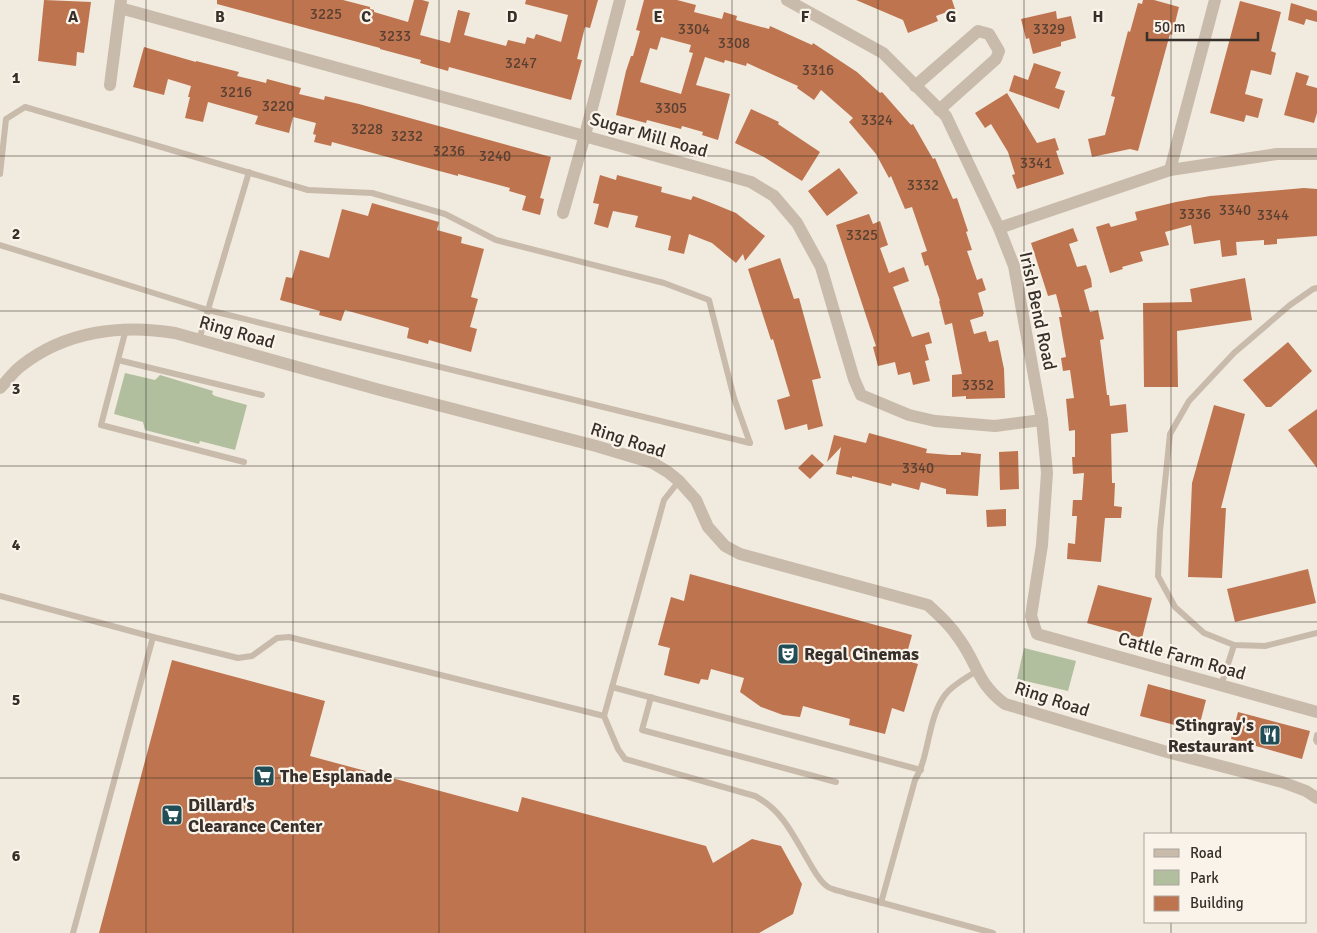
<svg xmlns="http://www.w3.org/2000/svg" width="1317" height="933" font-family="Signika,sans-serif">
	<rect width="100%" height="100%" fill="#f1eade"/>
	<g fill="#b1bf9f">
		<path d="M 125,373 L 155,380 L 160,375 L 213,391 L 212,394 L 215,396 L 247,405 L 235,450 L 200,441 L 199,444 L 145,430 L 143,422 L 114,414 Z"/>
		<path d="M 1024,648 L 1076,661 L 1068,691 L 1017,679 Z"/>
	</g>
	<g fill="#be744f" fill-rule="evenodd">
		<path d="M 44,0 L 91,2 L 84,53 L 77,52 L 76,66 L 38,61 Z"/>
		<path d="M 217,0 L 343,0 L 370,7 L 370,9 L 374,10 L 374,12 L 408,22 L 414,0 L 422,0 L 429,2 L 420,35 L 450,43 L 458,10 L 470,13 L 464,35 L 506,46 L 508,40 L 525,44 L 527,37 L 534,39 L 536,34 L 561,42 L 568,15 L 525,4 L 526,0 L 598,0 L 590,28 L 585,27 L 577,59 L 582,60 L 571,100 L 449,67 L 448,71 L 420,63 L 421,60 L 380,49 L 380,48 L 217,4 Z"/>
		<path d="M 644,0 L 677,0 L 696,5 L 694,12 L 722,19 L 724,12 L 737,16 L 736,20 L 769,29 L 770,26 L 812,45 L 813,43 L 857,72 L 880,93 L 882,92 L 911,125 L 913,124 L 933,159 L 935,158 L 953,199 L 957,198 L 968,231 L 966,232 L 972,250 L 967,251 L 977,280 L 982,278 L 986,290 L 978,293 L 984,314 L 983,314 L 983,316 L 970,320 L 974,334 L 986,331 L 989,342 L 998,340 L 1004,369 L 1005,398 L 966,399 L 966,396 L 952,397 L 952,375 L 962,374 L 952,323 L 945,325 L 939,301 L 940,301 L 928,265 L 925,266 L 921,253 L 927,251 L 912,207 L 905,209 L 891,176 L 889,178 L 876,154 L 849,122 L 853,118 L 821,90 L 814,100 L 797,88 L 798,86 L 747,63 L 746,66 L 725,60 L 724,63 L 705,57 L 696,85 L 730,94 L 718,140 L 702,135 L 703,132 L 682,126 L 681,129 L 647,120 L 646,123 L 616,115 L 626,71 L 631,56 L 633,56 L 640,31 L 636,30 ZM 661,37 L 691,45 L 689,52 L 693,53 L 681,94 L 640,82 L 650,48 L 657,50 Z"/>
		<path d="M 856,0 L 952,0 L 955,9 L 936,16 L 938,21 L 908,33 L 903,20 Z"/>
		<path d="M 1143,0 L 1154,0 L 1179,7 L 1172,35 L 1170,34 L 1138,151 L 1130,149 L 1092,157 L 1088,139 L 1105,135 L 1115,97 L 1111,96 L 1128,31 L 1130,32 L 1138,3 L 1142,4 Z"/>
		<path d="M 1240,1 L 1281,12 L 1271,51 L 1276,53 L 1271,75 L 1251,70 L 1245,94 L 1263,99 L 1258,118 L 1246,115 L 1244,122 L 1210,113 Z"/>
		<path d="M 1291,3 L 1317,11 L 1317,22 L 1306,19 L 1304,25 L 1288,20 Z"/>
		<path d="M 1056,11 L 1057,19 L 1071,16 L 1076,38 L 1061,42 L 1061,46 L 1033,54 L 1029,38 L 1026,39 L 1021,19 Z"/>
		<path d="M 144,47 L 196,62 L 196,61 L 239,72 L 237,76 L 266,83 L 267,79 L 301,88 L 299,94 L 324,100 L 325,96 L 359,104 L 551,157 L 540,198 L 544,199 L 540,215 L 522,210 L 526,196 L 509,191 L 510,188 L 458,174 L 458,176 L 332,142 L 331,146 L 314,142 L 316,135 L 313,134 L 316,123 L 293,117 L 289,133 L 255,124 L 258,116 L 208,102 L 203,122 L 185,118 L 190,97 L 188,97 L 191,86 L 168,79 L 164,95 L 133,87 Z"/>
		<path d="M 1034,63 L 1061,72 L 1055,88 L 1065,91 L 1059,109 L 1009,91 L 1014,75 L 1028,80 Z"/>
		<path d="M 1296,72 L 1309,76 L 1306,85 L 1317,88 L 1317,113 L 1314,123 L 1284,115 Z"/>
		<path d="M 1007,93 L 1037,143 L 1055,138 L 1059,150 L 1056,151 L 1064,174 L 1017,189 L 1012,175 L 1015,174 L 1008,152 L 991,124 L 985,128 L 975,113 Z"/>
		<path d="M 751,109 L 779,122 L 778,124 L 820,152 L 802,181 L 764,157 L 735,143 Z"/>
		<path d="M 839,168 L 858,193 L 827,216 L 808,191 Z"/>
		<path d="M 600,175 L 616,180 L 617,175 L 662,187 L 661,192 L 691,200 L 693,196 L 709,202 L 736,213 L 765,236 L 745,261 L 743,254 L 736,263 L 712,243 L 689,234 L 684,254 L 668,250 L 671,236 L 635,227 L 638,216 L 613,211 L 608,228 L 594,224 L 599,204 L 593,203 Z"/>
		<path d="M 1304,188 L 1317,189 L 1317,236 L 1277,239 L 1277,244 L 1264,245 L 1264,240 L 1236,242 L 1237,255 L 1222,257 L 1220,240 L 1194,244 L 1191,225 L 1165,232 L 1169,245 L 1140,252 L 1143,261 L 1122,267 L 1123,269 L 1110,273 L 1096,227 L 1109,223 L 1111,227 L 1137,220 L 1135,212 L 1176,202 L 1210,196 Z"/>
		<path d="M 372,203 L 439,222 L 437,230 L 462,237 L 461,243 L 484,249 L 471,297 L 478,299 L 470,327 L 477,329 L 471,352 L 429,340 L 428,344 L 407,338 L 409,328 L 345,310 L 341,321 L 319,315 L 320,311 L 280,300 L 286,277 L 292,278 L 300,250 L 329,258 L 342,209 L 368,216 Z"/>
		<path d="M 869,214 L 873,224 L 880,221 L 888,245 L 880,248 L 889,273 L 904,267 L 909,281 L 893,287 L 912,337 L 929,332 L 932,343 L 925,345 L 929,360 L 925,361 L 930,381 L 913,385 L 910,372 L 898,375 L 895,362 L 878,366 L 873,347 L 876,346 L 836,225 Z"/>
		<path d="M 1073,228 L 1078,241 L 1069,244 L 1077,267 L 1086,265 L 1091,279 L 1092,287 L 1084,290 L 1090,312 L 1098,310 L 1104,339 L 1100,340 L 1107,395 L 1109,395 L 1110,406 L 1126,404 L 1128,432 L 1111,434 L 1112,483 L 1115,483 L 1114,506 L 1122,507 L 1121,518 L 1105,518 L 1101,562 L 1067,559 L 1068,543 L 1075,544 L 1077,516 L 1072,516 L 1073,500 L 1082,500 L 1084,473 L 1073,474 L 1072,457 L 1075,457 L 1075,430 L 1069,431 L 1066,399 L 1074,398 L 1070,370 L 1063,371 L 1061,358 L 1066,357 L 1059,317 L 1062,317 L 1056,294 L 1048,296 L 1031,243 Z"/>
		<path d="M 780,258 L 794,299 L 799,298 L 821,378 L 812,380 L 823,426 L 808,430 L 807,424 L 785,430 L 777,400 L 790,396 L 773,339 L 771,340 L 748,269 Z"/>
		<path d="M 1245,278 L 1252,320 L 1177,331 L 1178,387 L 1144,387 L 1143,303 L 1192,302 L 1190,289 Z"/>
		<path d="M 1288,342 L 1312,371 L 1271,407 L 1266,407 L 1243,380 Z"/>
		<path d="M 1214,405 L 1245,414 L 1221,508 L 1226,508 L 1222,578 L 1188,577 L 1192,483 Z"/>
		<path d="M 1317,409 L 1317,468 L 1288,430 Z"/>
		<path d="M 869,433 L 927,449 L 926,453 L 950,455 L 961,455 L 961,452 L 981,454 L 978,496 L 946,494 L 946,489 L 921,482 L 919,490 L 892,483 L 891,486 L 852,476 L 852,478 L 836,474 L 841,447 L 827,462 L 834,435 L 866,443 Z"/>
		<path d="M 1018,451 L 1019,489 L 1000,490 L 999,452 Z"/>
		<path d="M 812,454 L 824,465 L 810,479 L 798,468 Z"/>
		<path d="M 1006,509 L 1006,526 L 987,527 L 986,510 Z"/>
		<path d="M 1308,569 L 1316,603 L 1235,622 L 1227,589 Z"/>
		<path d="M 690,574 L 912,635 L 905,660 L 918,664 L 904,712 L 892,708 L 885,734 L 849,725 L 850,719 L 803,706 L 800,717 L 783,715 L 761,707 L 740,692 L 744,678 L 711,669 L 708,680 L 701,679 L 699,684 L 664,675 L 670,648 L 658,645 L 671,597 L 684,601 Z"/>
		<path d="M 1098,585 L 1152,598 L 1142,638 L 1087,623 Z"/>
		<path d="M 172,660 L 325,701 L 310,756 L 518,812 L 522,797 L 706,846 L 713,863 L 752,839 L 781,846 L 802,884 L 793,914 L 759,933 L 99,933 Z"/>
		<path d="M 1148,684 L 1206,700 L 1198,731 L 1140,716 Z"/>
		<path d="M 1238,712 L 1310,731 L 1302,759 L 1231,739 Z"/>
	</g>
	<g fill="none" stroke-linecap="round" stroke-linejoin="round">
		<g stroke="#c9bbab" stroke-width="6">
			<path d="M 0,174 L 6,119 L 25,107 L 308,190 L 372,193 L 445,214 L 496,240 L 664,283 L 709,300 L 734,398 L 750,443"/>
			<path d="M 0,245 L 208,310 L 750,443"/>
			<path d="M 1317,288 L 1313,289 L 1290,305 L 1234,353 L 1189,401 L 1170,434 L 1160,531 L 1158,576 L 1175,607 L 1204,633 L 1234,645 L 1265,646 L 1317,633"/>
			<path d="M 126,329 L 101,425 L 244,462"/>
			<path d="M 199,340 L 249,172"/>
			<path d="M 118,360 L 262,395"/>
			<path d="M 0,596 L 153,637"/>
			<path d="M 1221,686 L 1234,645"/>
			<path d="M 612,687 L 921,770"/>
			<path d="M 651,697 L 642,730 L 836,782"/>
			<path d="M 604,716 L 664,500 L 679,481"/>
			<path d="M 1317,735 L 1316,740 L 1317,742"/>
			<path d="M 881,903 L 915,780 C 930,755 927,719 945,695 C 952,685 967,678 976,671"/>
			<path d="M 73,933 L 153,637 L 238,658 L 252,656 L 277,638 L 289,637 L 604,716 L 618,749 L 625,759 L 755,796 C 783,811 793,835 809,862 C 814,870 819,881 828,887 C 833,890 840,891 846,893 L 993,933"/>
		</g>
		<g stroke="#c9bbab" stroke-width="12">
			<path d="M 787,0 L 883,53 L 946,116 L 999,228 L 1014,266 L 1042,420 L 1047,473 L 1042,545 L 1031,616 L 1037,634 L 1317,712"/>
			<path d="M 120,8 L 751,182 L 774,196 L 797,223 L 821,267 L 854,379 L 861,395 L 909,415 L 935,421 L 995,426 L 1042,420"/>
			<path d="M 110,85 L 121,0"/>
			<path d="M 915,86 L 978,31 L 989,34 L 999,51 L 996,59 L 939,110"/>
			<path d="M 1170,170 L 1215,0"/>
			<path d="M 563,213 L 585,135 L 620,0"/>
			<path d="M 999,228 L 1170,170 L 1277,154 L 1317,154"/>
			<path d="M 0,388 C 7,381 13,372 21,366 C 65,331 122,324 175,333 L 380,390 L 596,446 L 653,463 L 668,472 L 679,481 L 696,500 L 708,527 L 725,546 L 740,554 L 928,605 C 940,616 951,626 960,640 C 978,665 977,683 1005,704 L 1167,752 L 1282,782 L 1306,791 L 1317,798"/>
		</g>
	</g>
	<path fill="none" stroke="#372f29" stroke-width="1" stroke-opacity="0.55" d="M 146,0 L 146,933M 293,0 L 293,933M 439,0 L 439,933M 585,0 L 585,933M 732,0 L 732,933M 878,0 L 878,933M 1024,0 L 1024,933M 1171,0 L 1171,834M 0,156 L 1317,156M 0,311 L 1317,311M 0,466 L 1317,466M 0,622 L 1317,622M 0,778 L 1317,778M 1171,922 L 1171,933"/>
	<defs>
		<g id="theatre-square" transform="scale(1.125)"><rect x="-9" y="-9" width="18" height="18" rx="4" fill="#214d56" stroke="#f9f3ea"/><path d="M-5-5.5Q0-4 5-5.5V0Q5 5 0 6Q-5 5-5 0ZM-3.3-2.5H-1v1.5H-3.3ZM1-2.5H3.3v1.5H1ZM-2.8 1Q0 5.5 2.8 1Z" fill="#fff"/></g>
		<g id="restaurant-square" transform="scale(1.125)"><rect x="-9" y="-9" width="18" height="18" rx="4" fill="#214d56" stroke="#f9f3ea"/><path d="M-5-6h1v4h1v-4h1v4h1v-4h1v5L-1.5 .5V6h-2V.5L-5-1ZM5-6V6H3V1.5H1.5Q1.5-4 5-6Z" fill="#fff"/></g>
		<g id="supermarket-square" transform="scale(1.125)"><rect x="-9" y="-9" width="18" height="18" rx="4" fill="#214d56" stroke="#f9f3ea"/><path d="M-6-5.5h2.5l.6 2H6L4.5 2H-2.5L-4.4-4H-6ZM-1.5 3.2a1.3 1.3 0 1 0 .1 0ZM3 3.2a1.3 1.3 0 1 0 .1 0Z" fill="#fff"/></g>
	</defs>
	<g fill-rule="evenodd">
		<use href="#theatre-square" x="788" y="654"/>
		<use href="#restaurant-square" x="1270" y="735"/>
		<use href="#supermarket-square" x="264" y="776"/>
		<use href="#supermarket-square" x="172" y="815"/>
	</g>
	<g text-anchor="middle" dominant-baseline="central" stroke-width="4.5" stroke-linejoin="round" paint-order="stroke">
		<g font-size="15" fill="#594032">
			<text x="326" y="14">3225</text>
			<text x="694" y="29">3304</text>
			<text x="1049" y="29">3329</text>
			<text x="395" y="36">3233</text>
			<text x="734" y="43">3308</text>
			<text x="521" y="63">3247</text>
			<text x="818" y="70">3316</text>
			<text x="236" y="92">3216</text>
			<text x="278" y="106">3220</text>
			<text x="671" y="108">3305</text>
			<text x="877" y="120">3324</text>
			<text x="367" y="129">3228</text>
			<text x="407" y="136">3232</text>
			<text x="449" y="151">3236</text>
			<text x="495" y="156">3240</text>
			<text x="1036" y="163">3341</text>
			<text x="923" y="185">3332</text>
			<text x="1235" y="210">3340</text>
			<text x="1195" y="214">3336</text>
			<text x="1273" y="215">3344</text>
			<text x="862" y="235">3325</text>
			<text x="978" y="385">3352</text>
			<text x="918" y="468">3340</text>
		</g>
		<g font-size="18" fill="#372f29" stroke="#f9f3ea">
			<text transform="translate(649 135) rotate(16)">Sugar Mill Road</text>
			<text transform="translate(1038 311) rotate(78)">Irish Bend Road</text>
			<text transform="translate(237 332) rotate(16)">Ring Road</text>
			<text transform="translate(628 440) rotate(18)">Ring Road</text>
			<text transform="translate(1182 656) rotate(16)">Cattle Farm Road</text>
			<text transform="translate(1052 699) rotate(18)">Ring Road</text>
		</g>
		<g font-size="18" font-weight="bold" fill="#372f29" stroke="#f9f3ea" text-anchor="start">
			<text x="804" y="654">Regal Cinemas</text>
			<text x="1254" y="725" text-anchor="end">Stingray's<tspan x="1254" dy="21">Restaurant</tspan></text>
			<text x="280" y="776">The Esplanade</text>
			<text x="188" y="805">Dillard's<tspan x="188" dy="21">Clearance Center</tspan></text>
		</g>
	</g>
	<g font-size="16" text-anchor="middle" font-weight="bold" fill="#372f29" stroke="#f9f3ea" stroke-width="4.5" stroke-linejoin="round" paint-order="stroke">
		<text x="73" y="22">A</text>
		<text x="220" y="22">B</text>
		<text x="366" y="22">C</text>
		<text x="512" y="22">D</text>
		<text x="658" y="22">E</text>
		<text x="805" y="22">F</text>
		<text x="951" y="22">G</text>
		<text x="1098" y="22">H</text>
		<text x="16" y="83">1</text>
		<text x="16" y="239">2</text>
		<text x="16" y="394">3</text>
		<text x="16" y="550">4</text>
		<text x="16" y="705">5</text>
		<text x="16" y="861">6</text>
	</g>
	<rect x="1144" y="833" width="162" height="90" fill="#f9f3ea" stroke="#aba59d"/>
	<rect x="1154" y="849" width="25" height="8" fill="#c9bbab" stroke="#aba59d"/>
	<text x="1190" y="858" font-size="15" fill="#372f29">Road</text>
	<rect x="1154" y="870" width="25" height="15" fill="#b1bf9f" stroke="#aba59d"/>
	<text x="1190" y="883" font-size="15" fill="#372f29">Park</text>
	<rect x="1154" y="896" width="25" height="15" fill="#be744f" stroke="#aba59d"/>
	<text x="1190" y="908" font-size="15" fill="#372f29">Building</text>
	<path d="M1147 32v8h111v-8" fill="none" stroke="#372f29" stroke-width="2.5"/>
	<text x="1154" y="32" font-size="15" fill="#372f29" stroke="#f9f3ea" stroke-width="4" paint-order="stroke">50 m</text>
</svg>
